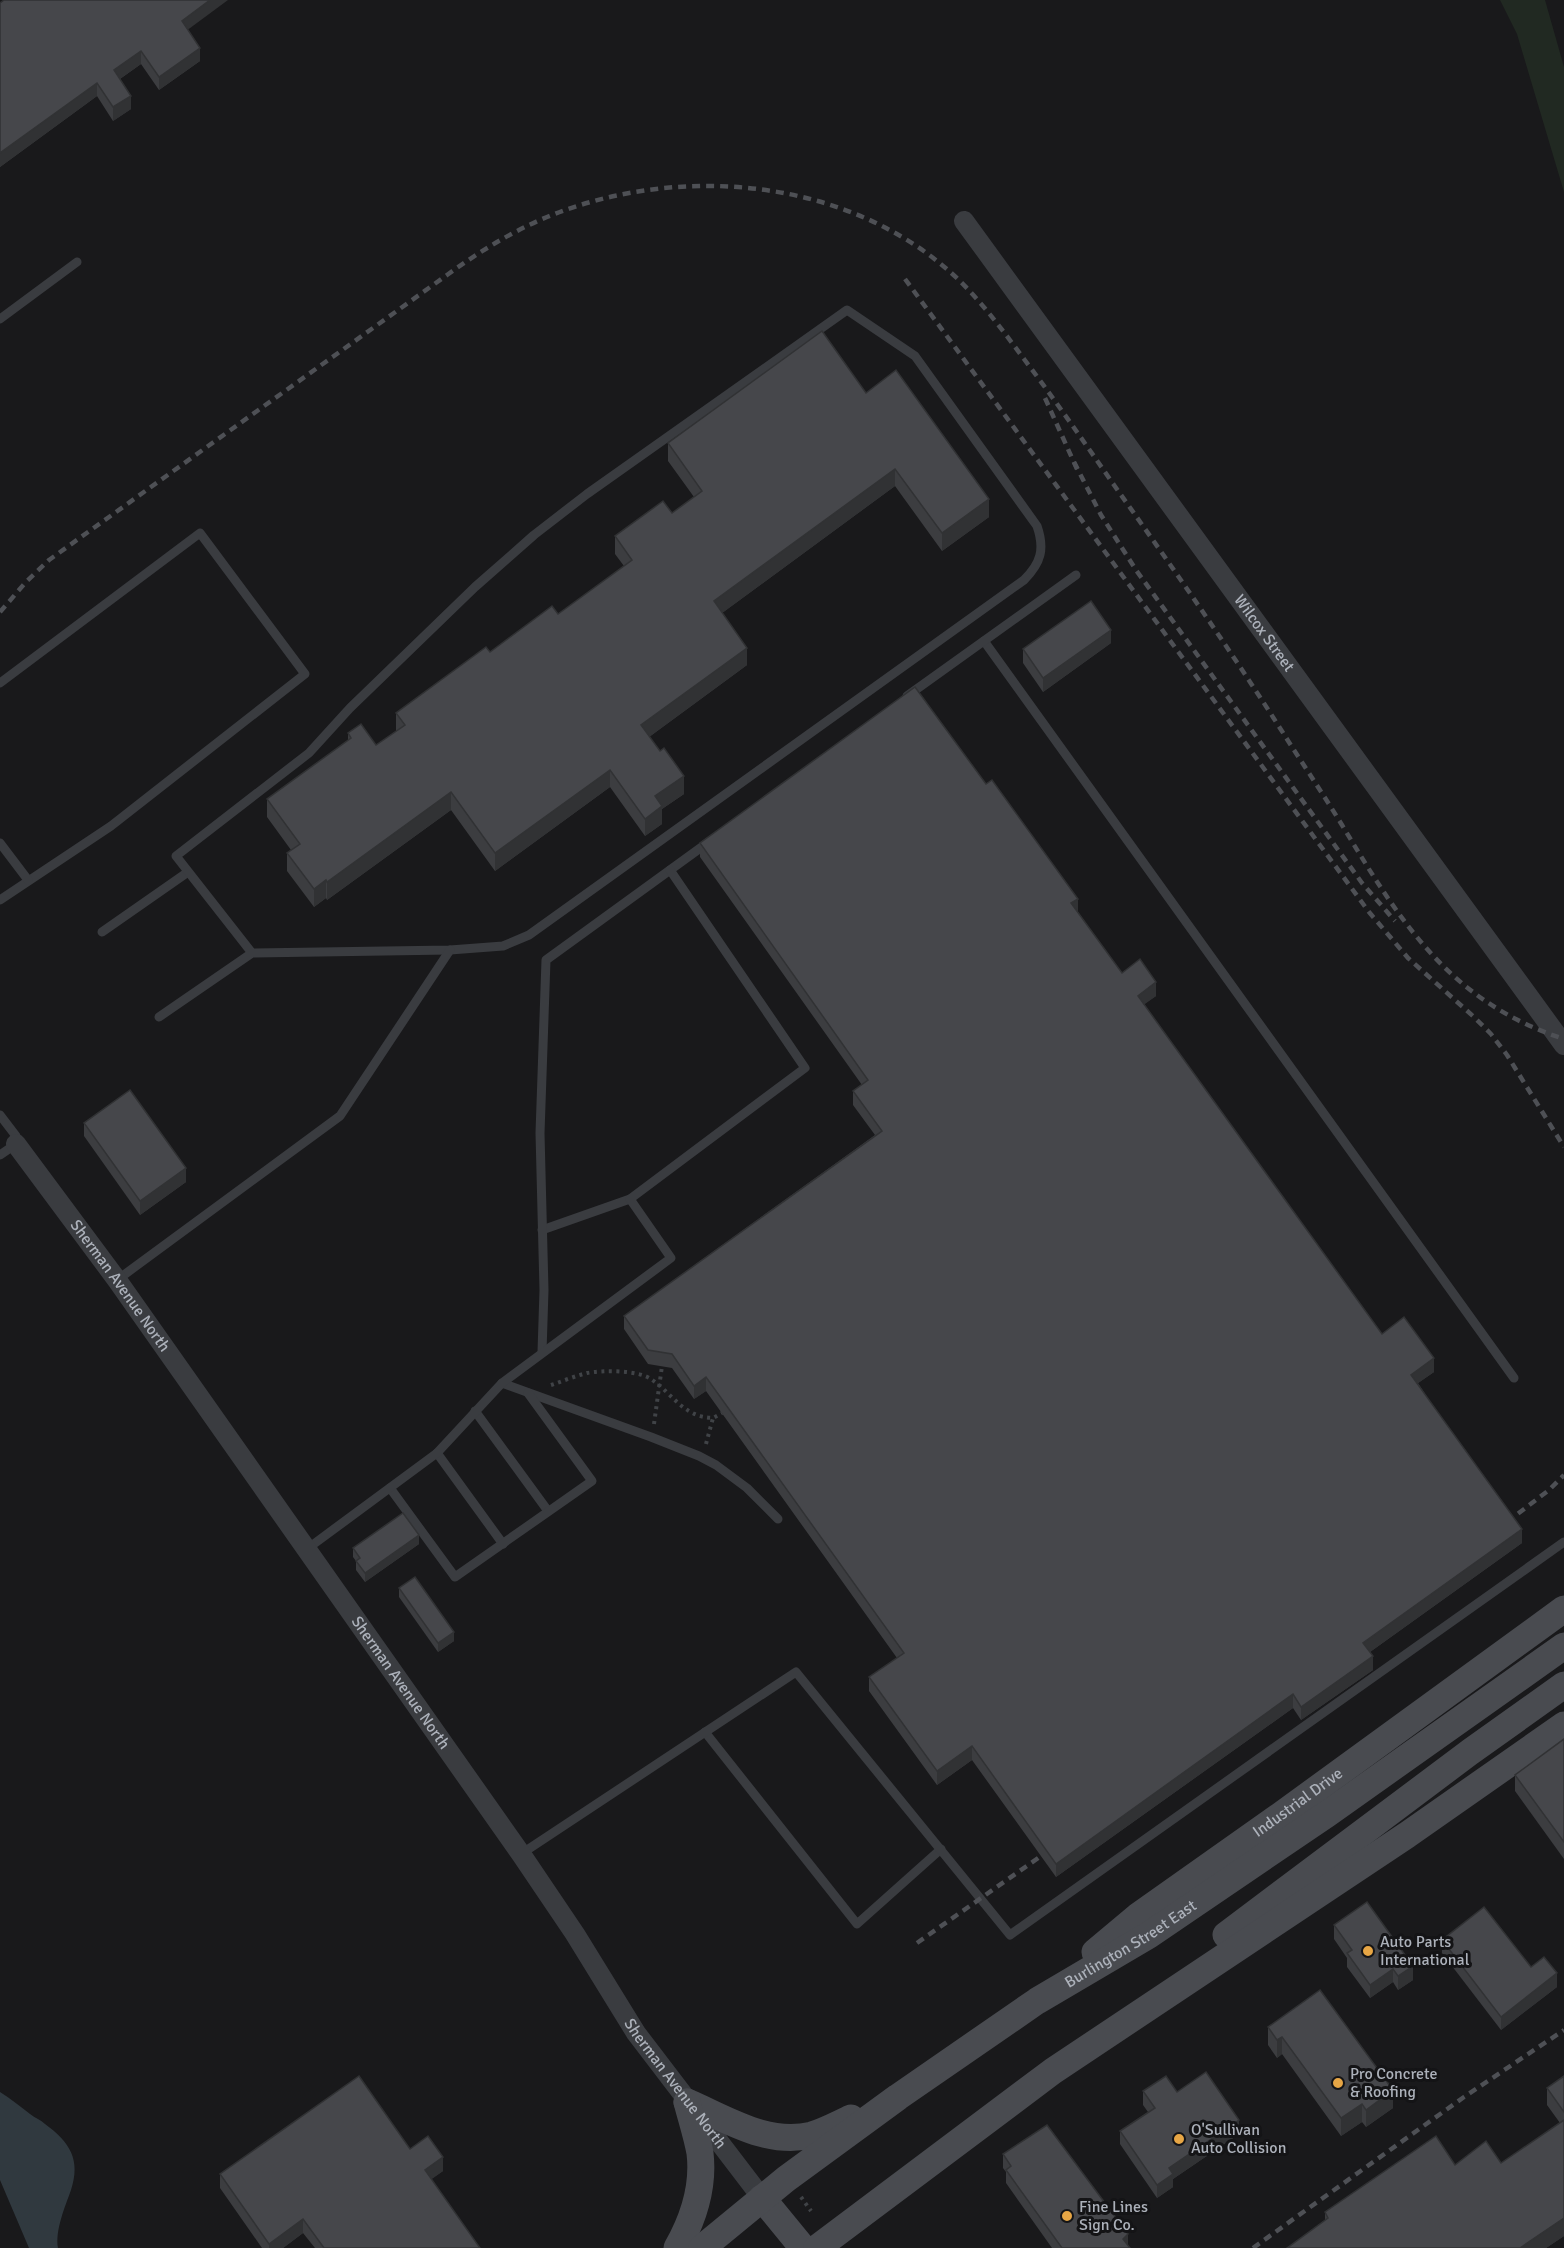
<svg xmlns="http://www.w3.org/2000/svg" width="1564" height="2248" font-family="Signika,sans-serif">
	<rect width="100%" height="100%" fill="#19191b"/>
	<path fill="#212922" d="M 1500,0 L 1545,0 L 1564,67 L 1564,192 L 1517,34 Z"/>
	<path fill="#30393f" d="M 0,2092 C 11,2099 20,2106 30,2114 C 35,2118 41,2120 45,2124 C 70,2142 81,2160 71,2190 C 65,2207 55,2230 58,2248 L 29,2248 L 0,2180 Z"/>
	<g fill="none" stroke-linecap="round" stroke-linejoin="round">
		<g stroke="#404347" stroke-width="4" stroke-dasharray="3 4.5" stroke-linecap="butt">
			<path d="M 551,1385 C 563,1381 575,1376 587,1373 C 603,1370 638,1370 651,1379 C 673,1394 683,1417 713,1418 L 722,1413"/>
			<path d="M 654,1424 L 662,1366"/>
			<path d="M 706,1444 L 713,1418"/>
			<path d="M 801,2197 L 811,2211"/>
		</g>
		<g stroke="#3a3c40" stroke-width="9">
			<path d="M 0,319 L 77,262"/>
			<path d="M 984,641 L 1514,1378"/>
			<path d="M 0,683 L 200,533 L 305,674 L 111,826 L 0,900"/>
			<path d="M 907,696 L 1076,575"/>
			<path d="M 0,843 L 28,880"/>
			<path d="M 102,932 L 188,872"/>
			<path d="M 159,1017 L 252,953 L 450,950 L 503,946 L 529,935 L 1024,580 C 1041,563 1045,549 1037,526 L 915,356 L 847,310 L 587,494 L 534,535 L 475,587 L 350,708 L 309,753 L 176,856 L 252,953"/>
			<path d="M 0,1115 L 16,1136 L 16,1144 L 0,1155"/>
			<path d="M 542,1230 L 630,1199"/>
			<path d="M 117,1280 L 340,1116 L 450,950"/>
			<path d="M 542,1352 L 544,1290 L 540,1133 L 546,960 L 710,841"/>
			<path d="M 502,1383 L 651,1437 L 699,1456 L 716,1465 L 747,1488 L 778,1519"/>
			<path d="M 475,1411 L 548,1511"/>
			<path d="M 437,1453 L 503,1544"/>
			<path d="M 390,1488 L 455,1577 L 592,1481 L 528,1393"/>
			<path d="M 307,1549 L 437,1453 L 502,1383 L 671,1258 L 630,1199 L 805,1068 L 670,870"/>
			<path d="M 705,1732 L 857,1924 L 941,1849"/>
			<path d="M 521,1854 L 796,1672 L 1010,1935 L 1564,1542"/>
		</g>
		<g stroke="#3a3c40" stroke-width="20">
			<path id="s1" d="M 964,221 L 1564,1045"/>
			<path id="s2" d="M 16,1144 L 117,1280 L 521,1854 L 575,1934 L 636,2033 L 762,2198"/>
		</g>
		<g stroke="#494b50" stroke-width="27">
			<path d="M 1226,1935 L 1470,1752 L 1564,1685"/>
			<path id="s3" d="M 1095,1952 L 1138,1916 L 1281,1815 L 1564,1609"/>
			<path d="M 687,2102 C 727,2119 767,2146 812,2135 C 825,2131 838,2124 851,2118"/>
			<path d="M 762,2198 L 803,2248"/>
			<path d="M 677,2248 C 694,2218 704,2187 700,2153 C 697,2136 691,2118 687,2102"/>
			<path id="s4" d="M 702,2248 L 786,2179 L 898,2097 L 1037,2001 L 1149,1935 L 1327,1814 L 1564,1646"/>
			<path d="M 817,2248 L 1053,2071 L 1407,1835 L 1564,1725"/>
		</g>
		<g stroke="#4e5055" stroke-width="4.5" stroke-dasharray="8 6" stroke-linecap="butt">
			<path d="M 905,279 L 1369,912 L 1408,958 L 1474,1017 L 1491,1034 L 1507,1055 L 1564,1147"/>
			<path d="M 1045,398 L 1077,469"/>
			<path d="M 1074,462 L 1101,515 L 1136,570 L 1362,883 L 1395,921"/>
			<path d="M 0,612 L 26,582 L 49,560 L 447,275 C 479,252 511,232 547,217 C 681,162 853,178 960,281 C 984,305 1004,332 1024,359 C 1055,400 1084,442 1114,485 C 1175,571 1236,658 1292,747 C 1309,773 1326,799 1342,825 C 1401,923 1450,1002 1564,1039"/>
			<path d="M 1507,1522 L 1549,1490 L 1564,1475"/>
			<path d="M 917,1943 L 1041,1856"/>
			<path d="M 1253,2248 L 1464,2097 L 1564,2030"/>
		</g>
	</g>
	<g fill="#3c3d40">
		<path d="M 0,3 L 188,30 L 200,61 L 159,90 L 141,64 L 120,79 L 131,109 L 113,121 L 97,96 L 0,167 Z"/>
		<path d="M 866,393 L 989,517 L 942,551 L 895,486 L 722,613 L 747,665 L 649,737 L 684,794 L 662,809 L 662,824 L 645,836 L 610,787 L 495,871 L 451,810 L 327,900 L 326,898 L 314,907 L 287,871 L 287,853 L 291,850 L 267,817 L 267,799 L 348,740 L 348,733 L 376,745 L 396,731 L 396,713 L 490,652 L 558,614 L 624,566 L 615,554 L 615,536 L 672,513 L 694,497 L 668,461 L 668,443 Z"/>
		<path d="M 1111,643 L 1043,692 L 1023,663 L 1023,649 Z"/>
		<path d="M 700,843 L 1078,912 L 1122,973 L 1156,996 L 1144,1004 L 1382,1334 L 1434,1372 L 1418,1383 L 1522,1543 L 1370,1652 L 1373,1670 L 1301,1720 L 1293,1708 L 1056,1877 L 972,1760 L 937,1785 L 869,1691 L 869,1677 L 897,1658 L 706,1391 L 694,1399 L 672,1368 L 648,1364 L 624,1329 L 624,1316 L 875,1135 L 853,1105 L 853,1091 L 862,1085 L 700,857 Z"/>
		<path d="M 84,1123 L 186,1182 L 140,1215 L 84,1136 Z"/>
		<path d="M 419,1544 L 365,1582 L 356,1570 L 356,1561 L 353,1557 L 353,1548 Z"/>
		<path d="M 399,1588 L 454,1641 L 438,1652 L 399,1597 Z"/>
		<path d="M 1564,1739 L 1564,1859 L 1515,1791 L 1515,1775 Z"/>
		<path d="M 1334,1925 L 1413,1980 L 1398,1990 L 1393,1982 L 1370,1998 L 1347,1967 L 1347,1958 L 1334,1939 Z"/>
		<path d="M 1442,1940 L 1557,1987 L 1501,2030 L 1442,1953 Z"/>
		<path d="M 1268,2027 L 1393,2108 L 1366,2127 L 1362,2122 L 1341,2136 L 1282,2054 L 1277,2058 L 1268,2045 Z"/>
		<path d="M 1564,2076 L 1564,2236 L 1546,2248 L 1287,2248 L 1325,2220 L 1325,2212 L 1455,2165 L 1501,2163 L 1560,2123 L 1547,2105 L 1547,2088 Z"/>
		<path d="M 1143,2091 L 1177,2092 L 1239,2134 L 1173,2179 L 1173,2187 L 1157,2198 L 1120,2144 L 1120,2131 L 1148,2112 L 1143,2105 Z"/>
		<path d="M 410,2149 L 443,2171 L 431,2179 L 480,2248 L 315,2248 L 303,2233 L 283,2248 L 262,2248 L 220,2188 L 220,2174 Z"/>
		<path d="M 1003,2154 L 1128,2246 L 1130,2248 L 1052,2248 L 1006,2183 L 1006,2172 L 1003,2168 Z"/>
	</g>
	<g fill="#313234">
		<path d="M 210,0 L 228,0 L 182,34 L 182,21 Z"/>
		<path d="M 200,48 L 200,61 L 159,90 L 159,77 Z"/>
		<path d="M 141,51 L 141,64 L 114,83 L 114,70 Z"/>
		<path d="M 97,83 L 97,96 L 0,167 L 0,153 Z"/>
		<path d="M 131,96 L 131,109 L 113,121 L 113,107 Z"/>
		<path d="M 895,469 L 895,486 L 714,619 L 714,601 Z"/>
		<path d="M 989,499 L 989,517 L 942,551 L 942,533 Z"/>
		<path d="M 1111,630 L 1111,643 L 1043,692 L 1043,678 Z"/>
		<path d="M 747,648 L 747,665 L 641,743 L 641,725 Z"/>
		<path d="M 610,770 L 610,787 L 495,871 L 495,853 Z"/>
		<path d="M 684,776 L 684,794 L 662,809 L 662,824 L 645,836 L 645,819 L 655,796 Z"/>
		<path d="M 451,792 L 451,810 L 327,900 L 327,882 Z"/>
		<path d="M 326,880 L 326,898 L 314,907 L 314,889 Z"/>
		<path d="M 1078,899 L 1078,912 L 1071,903 Z"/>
		<path d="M 1156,982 L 1156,996 L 1138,1009 L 1138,996 Z"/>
		<path d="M 186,1168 L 186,1182 L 140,1215 L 140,1201 Z"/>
		<path d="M 1434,1358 L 1434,1372 L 1411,1388 L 1411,1375 Z"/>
		<path d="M 706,1377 L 706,1391 L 694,1399 L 694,1386 Z"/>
		<path d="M 1522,1529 L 1522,1543 L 1363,1657 L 1363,1643 Z"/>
		<path d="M 419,1535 L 419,1544 L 365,1582 L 365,1573 Z"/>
		<path d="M 454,1632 L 454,1641 L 438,1652 L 438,1643 Z"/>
		<path d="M 1373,1656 L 1373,1670 L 1301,1720 L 1301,1707 Z"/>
		<path d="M 1293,1694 L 1293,1708 L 1056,1877 L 1056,1864 Z"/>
		<path d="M 972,1746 L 972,1760 L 937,1785 L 937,1771 Z"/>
		<path d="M 1413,1966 L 1413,1980 L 1398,1990 L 1398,1976 Z"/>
		<path d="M 1393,1969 L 1393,1982 L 1370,1998 L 1370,1985 Z"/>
		<path d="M 1557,1973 L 1557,1987 L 1501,2030 L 1501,2017 Z"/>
		<path d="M 1282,2037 L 1282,2054 L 1277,2058 L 1277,2040 Z"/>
		<path d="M 1393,2090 L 1393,2108 L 1366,2127 L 1366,2110 Z"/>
		<path d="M 1362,2104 L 1362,2122 L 1341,2136 L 1341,2118 Z"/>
		<path d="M 1239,2120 L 1239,2134 L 1173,2179 L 1173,2187 L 1157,2198 L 1157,2185 L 1169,2168 Z"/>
		<path d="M 443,2157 L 443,2171 L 425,2184 L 425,2170 Z"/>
		<path d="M 1564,2218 L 1564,2236 L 1546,2248 L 1520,2248 Z"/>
		<path d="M 303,2219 L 303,2233 L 283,2248 L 269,2248 L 269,2244 Z"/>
		<path d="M 1128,2234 L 1128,2248 L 1123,2239 Z"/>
	</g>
	<g fill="#46474b" stroke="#313234" stroke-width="1.5">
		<path d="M 4,0 L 210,0 L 182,21 L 200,48 L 159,77 L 141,51 L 114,70 L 131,96 L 113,107 L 97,83 L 0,153 L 0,3 Z"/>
		<path d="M 822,331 L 866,393 L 896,370 L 989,499 L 942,533 L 895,469 L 714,601 L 747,648 L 641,725 L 660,751 L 664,748 L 684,776 L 655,796 L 662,806 L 645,819 L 610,770 L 495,853 L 451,792 L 327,882 L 326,880 L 314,889 L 287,853 L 300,844 L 267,799 L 351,738 L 348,733 L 361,724 L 376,745 L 405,725 L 396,713 L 486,647 L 490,652 L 552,606 L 558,614 L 632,560 L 615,536 L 663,501 L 672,513 L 702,491 L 668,443 Z"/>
		<path d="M 1091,601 L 1111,630 L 1043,678 L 1023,649 Z"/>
		<path d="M 915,687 L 986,784 L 992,780 L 1078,899 L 1071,903 L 1122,973 L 1140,959 L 1156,982 L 1138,996 L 1382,1334 L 1404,1317 L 1434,1358 L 1411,1375 L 1522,1529 L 1363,1643 L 1373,1656 L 1301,1707 L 1293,1694 L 1056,1864 L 972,1746 L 937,1771 L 869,1677 L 904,1653 L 706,1377 L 694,1386 L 672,1354 L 648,1350 L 624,1316 L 882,1131 L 853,1091 L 868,1080 L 700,843 Z"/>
		<path d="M 130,1090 L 186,1168 L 140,1201 L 84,1123 Z"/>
		<path d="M 403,1513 L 419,1535 L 365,1573 L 356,1561 L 360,1558 L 353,1548 Z"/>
		<path d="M 415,1577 L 454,1632 L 438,1643 L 399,1588 Z"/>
		<path d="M 1564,1739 L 1564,1842 L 1515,1775 Z"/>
		<path d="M 1367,1902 L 1413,1966 L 1398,1976 L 1393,1969 L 1370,1985 L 1347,1953 L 1352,1950 L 1334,1925 Z"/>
		<path d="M 1484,1907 L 1531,1967 L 1544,1957 L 1557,1973 L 1501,2017 L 1442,1940 Z"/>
		<path d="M 1320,1990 L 1393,2090 L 1366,2110 L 1362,2104 L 1341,2118 L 1282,2037 L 1277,2040 L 1268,2027 Z"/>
		<path d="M 1206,2072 L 1239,2120 L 1169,2168 L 1173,2174 L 1157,2185 L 1120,2131 L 1155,2108 L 1143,2091 L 1166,2076 L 1177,2092 Z"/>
		<path d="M 359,2076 L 410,2149 L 428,2136 L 443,2157 L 425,2170 L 480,2248 L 324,2248 L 303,2219 L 269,2244 L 220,2174 Z"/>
		<path d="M 1564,2076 L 1564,2112 L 1547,2088 Z"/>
		<path d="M 1564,2120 L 1564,2218 L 1520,2248 L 1287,2248 L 1328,2218 L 1325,2212 L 1436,2136 L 1455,2165 L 1486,2141 L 1501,2163 Z"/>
		<path d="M 1047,2125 L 1128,2234 L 1123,2239 L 1130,2248 L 1062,2248 L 1006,2170 L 1011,2166 L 1003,2154 Z"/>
	</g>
	<g fill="#e7a645" stroke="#141416" stroke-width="2">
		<circle cx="1368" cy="1951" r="6"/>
		<circle cx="1338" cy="2083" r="6"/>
		<circle cx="1179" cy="2139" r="6"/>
		<circle cx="1067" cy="2216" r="6"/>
	</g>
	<g text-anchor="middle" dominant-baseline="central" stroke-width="6" stroke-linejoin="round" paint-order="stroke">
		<g font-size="16" fill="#acb1ba" stroke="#141416">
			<text stroke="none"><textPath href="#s1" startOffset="510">Wilcox Street</textPath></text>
			<text stroke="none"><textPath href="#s2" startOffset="176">Sherman Avenue North</textPath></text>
			<text stroke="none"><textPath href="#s2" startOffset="662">Sherman Avenue North</textPath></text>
			<text stroke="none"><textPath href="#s3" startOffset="252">Industrial Drive</textPath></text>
			<text stroke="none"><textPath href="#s4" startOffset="526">Burlington Street East</textPath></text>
			<text stroke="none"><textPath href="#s2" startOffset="1148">Sherman Avenue North</textPath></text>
		</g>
		<g font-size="16" fill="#acb1ba" stroke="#141416" text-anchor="start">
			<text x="1380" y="1942">Auto Parts<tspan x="1380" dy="18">International</tspan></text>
			<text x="1350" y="2074">Pro Concrete<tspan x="1350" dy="18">&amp; Roofing</tspan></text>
			<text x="1191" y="2130">O'Sullivan<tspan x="1191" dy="18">Auto Collision</tspan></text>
			<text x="1079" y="2207">Fine Lines<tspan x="1079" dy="18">Sign Co.</tspan></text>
		</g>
	</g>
</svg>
